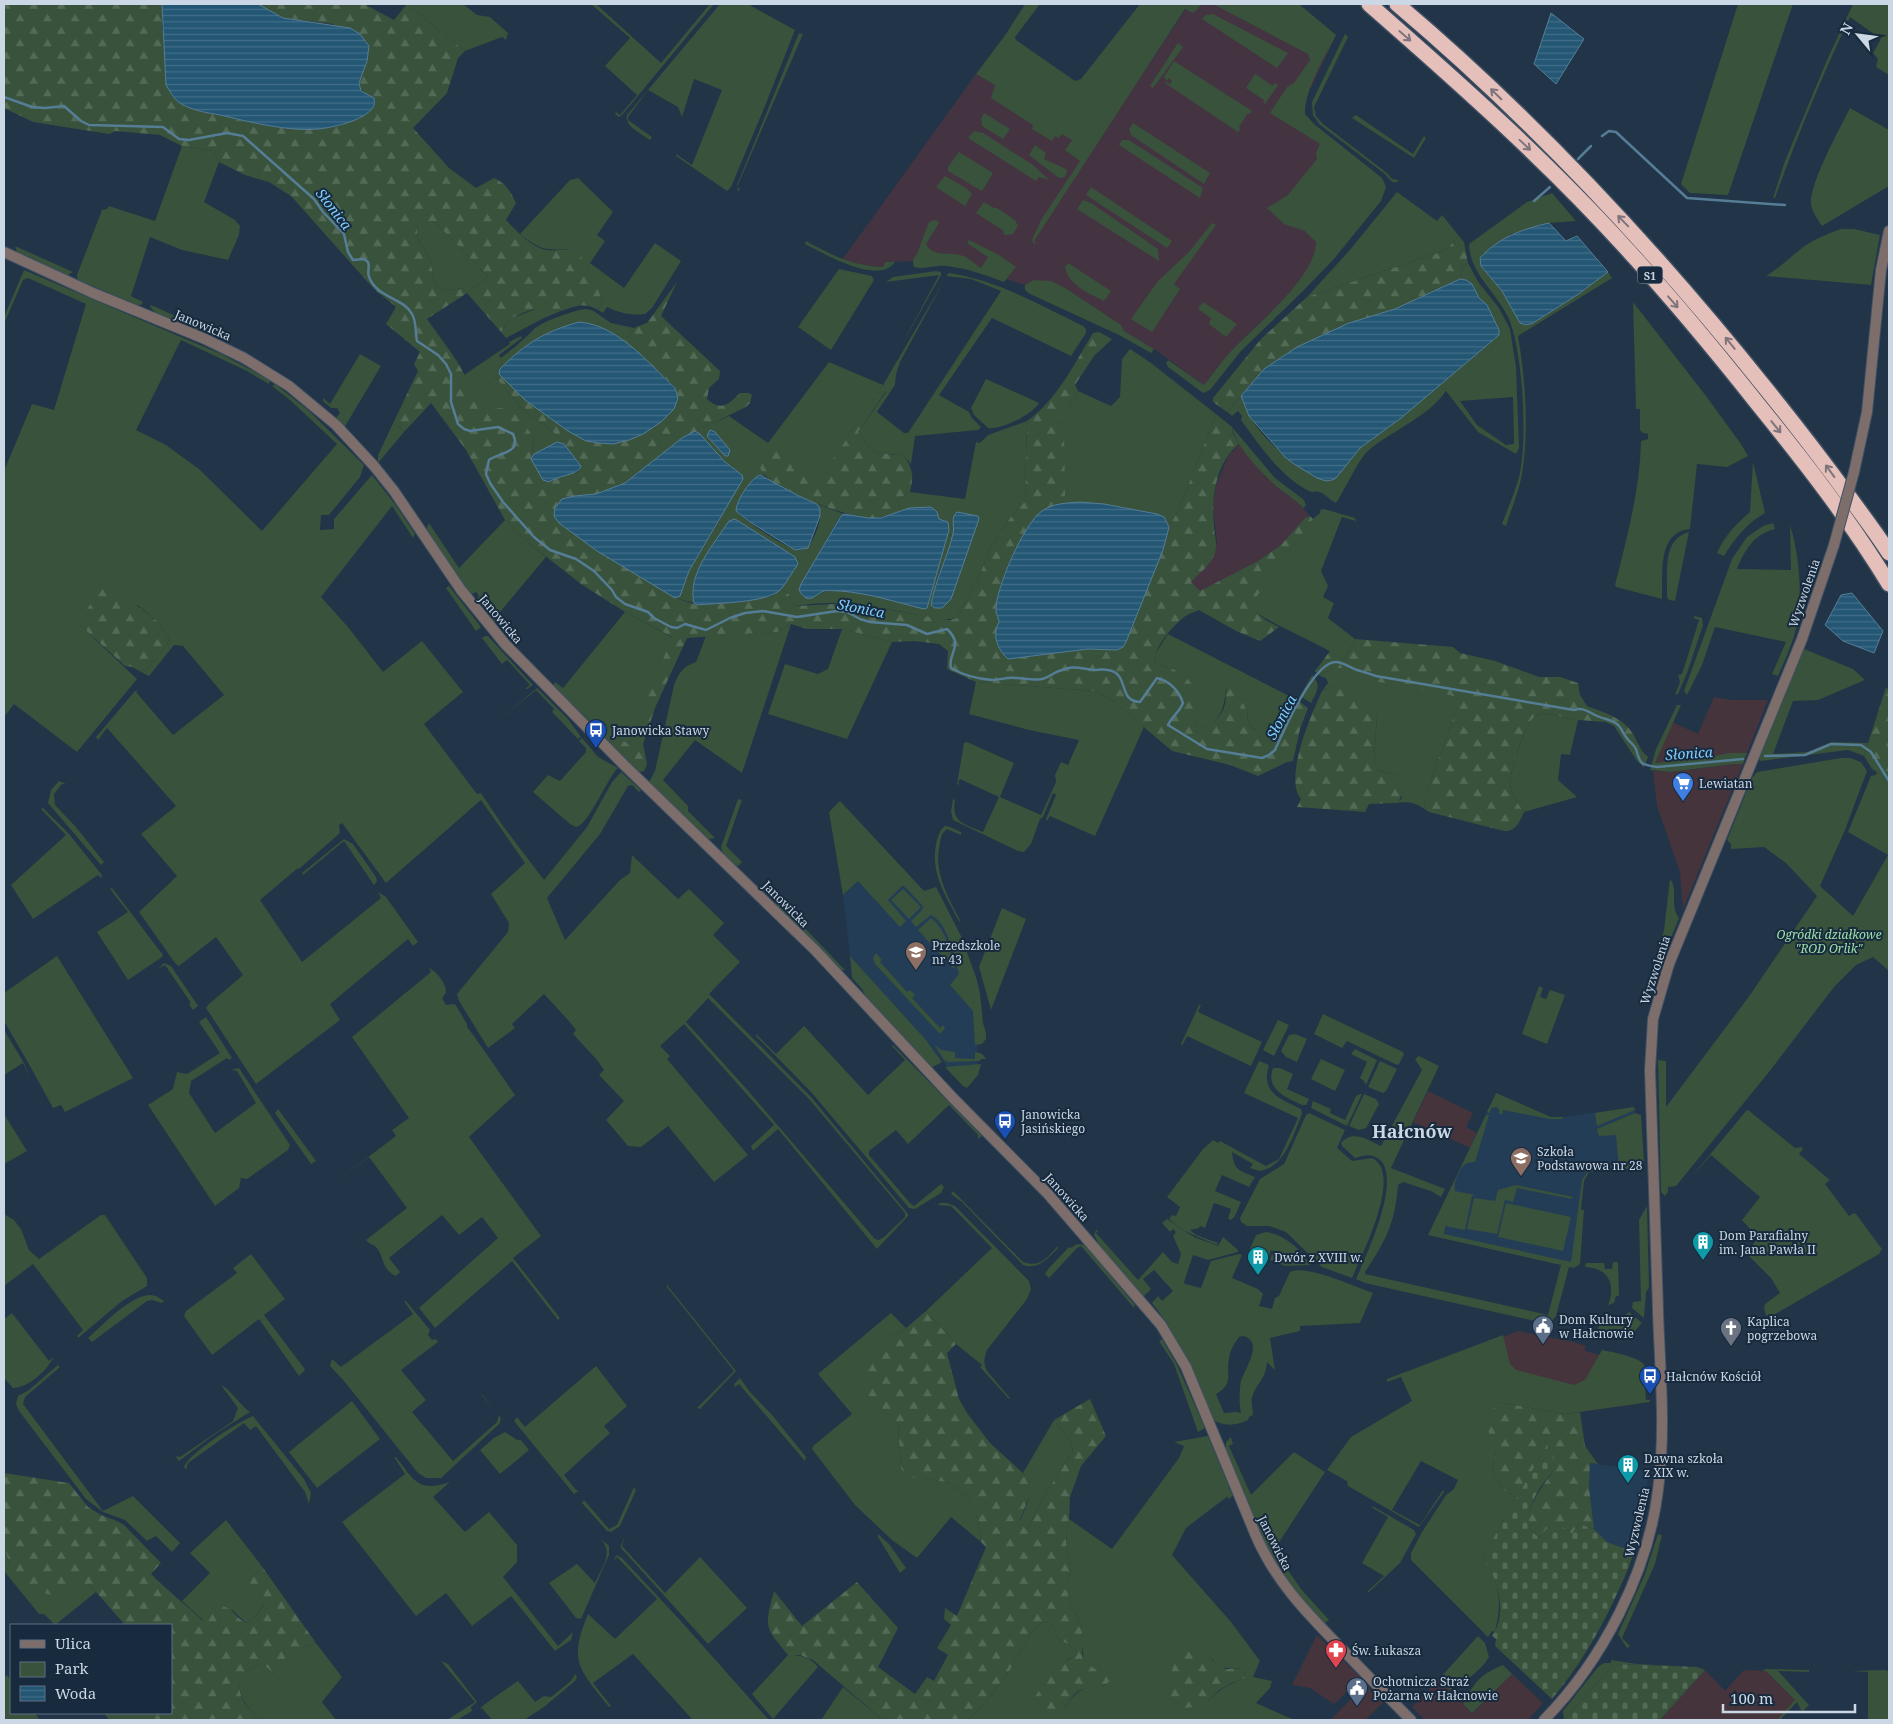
<svg xmlns="http://www.w3.org/2000/svg" width="1893" height="1724" font-family="'Noto Serif',serif">
	<defs>
		<pattern id="forest-firs" width="22" height="20" patternUnits="userSpaceOnUse" patternTransform="scale(1.25)"><rect width="22" height="20" fill="#38523b"/><path d="M5 1l3.5 6h-7zM16 11l3.5 6h-7z" fill="#536a57"/></pattern>
		<pattern id="cemetery-stones" width="16" height="16" patternUnits="userSpaceOnUse" patternTransform="scale(1.25)"><rect width="16" height="16" fill="#38523b"/><path d="M2 7V4a2 2 0 0 1 4 0v3zM10 15v-3a2 2 0 0 1 4 0v3z" fill="#536a57"/></pattern>
		<pattern id="water-rules" width="6" height="5" patternUnits="userSpaceOnUse" patternTransform="scale(1.25)"><rect width="6" height="5" fill="#235774"/><path d="M0 2.5h6" fill="none" stroke="#426e88"/></pattern>
	</defs>
	<rect width="100%" height="100%" fill="#213448"/>
	<g fill="#46343d">
		<path d="M 1714,697 L 1731,700 L 1768,700 L 1746,755 L 1729,755 L 1655,763 L 1672,722 L 1698,734 Z"/>
		<path d="M 1735,764 L 1743,764 L 1683,909 L 1680,872 L 1657,806 L 1653,771 L 1670,772 Z"/>
		<path d="M 1428,1091 L 1473,1113 L 1466,1127 L 1477,1133 L 1470,1148 L 1413,1122 Z"/>
		<path d="M 1518,1331 L 1574,1342 L 1586,1346 L 1585,1351 L 1630,1363 L 1637,1404 L 1580,1412 L 1437,1361 Z"/>
		<path d="M 1317,1635 L 1361,1678 L 1334,1704 L 1310,1688 L 1292,1685 Z"/>
		<path d="M 1705,1670 L 1725,1691 L 1744,1670 L 1766,1671 L 1796,1701 L 1777,1720 L 1660,1720 Z"/>
		<path d="M 1512,1674 L 1543,1703 L 1528,1720 L 1425,1720 L 1412,1707 L 1439,1679 L 1472,1713 Z"/>
		<path d="M 1365,1685 L 1383,1703 L 1365,1720 L 1330,1720 Z"/>
	</g>
	<g fill="#443441">
		<path d="M 1189,4 L 1277,4 L 1336,35 L 1311,88 L 1277,103 L 1385,184 L 1275,309 L 1229,353 L 1204,385 L 1154,349 L 1124,331 L 1025,285 L 983,272 L 921,261 L 885,262 L 883,267 L 864,266 L 842,260 L 976,74 L 1098,142 Z"/>
		<path d="M 1239,444 L 1262,472 L 1298,502 L 1310,516 L 1305,518 L 1281,545 L 1258,561 L 1200,592 L 1191,582 L 1211,561 L 1217,544 L 1213,507 L 1216,485 L 1228,456 Z"/>
	</g>
	<g fill="#243d56">
		<path d="M 862,877 L 899,883 L 907,886 L 958,938 L 978,1031 L 977,1074 L 964,1085 L 944,1063 L 926,1040 L 850,956 L 843,895 Z"/>
		<path d="M 1496,1093 L 1551,1117 L 1563,1117 L 1634,1107 L 1641,1168 L 1589,1172 L 1584,1181 L 1574,1268 L 1428,1235 Z"/>
		<path d="M 1590,1463 L 1649,1471 L 1644,1506 L 1634,1552 L 1607,1542 L 1594,1529 L 1589,1487 Z"/>
	</g>
	<g fill="#38523b" fill-rule="evenodd">
		<path d="M 407,4 L 463,4 L 477,15 L 490,17 L 508,33 L 506,40 L 502,37 L 465,51 Z"/>
		<path d="M 591,4 L 596,4 L 661,63 L 710,4 L 714,4 L 622,115 L 619,117 L 615,114 L 616,112 L 620,115 L 637,95 L 605,66 L 630,38 Z"/>
		<path d="M 720,4 L 752,4 L 751,6 L 795,30 L 765,106 L 731,187 L 727,191 L 676,156 L 676,154 L 692,165 L 722,90 L 694,79 L 682,117 L 678,107 L 648,90 L 628,117 L 628,120 L 652,137 L 650,140 C 642,134 624,126 627,115 Z"/>
		<path d="M 1025,4 L 1040,4 L 1015,37 L 1016,40 L 1075,81 L 1081,79 L 1140,4 L 1207,4 L 1201,5 L 1193,13 L 1185,9 L 1034,241 L 1036,243 L 1034,244 L 1032,240 L 1041,220 L 1080,161 L 1065,150 L 1072,140 L 1062,134 L 1059,138 L 1055,136 L 1052,141 L 1032,129 L 1033,125 L 991,98 L 995,85 L 976,74 L 1006,34 Z"/>
		<path d="M 1213,4 L 1299,4 L 1336,35 C 1325,57 1305,88 1305,114 L 1314,124 L 1382,178 L 1386,187 L 1381,201 L 1333,260 L 1303,291 L 1241,351 L 1210,390 L 1203,393 L 1168,367 L 1166,363 L 1168,360 L 1204,385 C 1213,374 1221,362 1230,352 C 1255,326 1316,277 1316,242 L 1305,231 L 1284,224 L 1267,208 L 1288,195 L 1317,159 L 1316,153 L 1320,144 L 1270,113 L 1287,87 L 1294,83 L 1310,60 L 1308,54 Z"/>
		<path d="M 1738,4 L 1793,4 L 1728,195 L 1690,193 L 1681,184 Z"/>
		<path d="M 1853,4 L 1889,4 L 1889,75 L 1876,67 L 1878,59 L 1873,53 L 1881,39 L 1850,17 C 1822,76 1797,137 1775,198 L 1773,198 L 1785,161 L 1827,60 Z"/>
		<path d="M 1213,14 L 1288,53 L 1277,68 L 1202,19 L 1206,15 Z"/>
		<path d="M 799,33 L 803,34 L 737,187 L 740,189 L 738,192 L 737,185 Z"/>
		<path d="M 1345,34 L 1348,37 L 1314,107 L 1316,116 L 1323,124 L 1387,173 L 1392,179 L 1399,180 L 1397,182 L 1392,182 L 1385,174 L 1319,124 L 1313,115 L 1312,102 Z"/>
		<path d="M 1178,43 L 1183,47 L 1153,88 L 1150,86 Z"/>
		<path d="M 1174,61 L 1252,111 L 1250,114 L 1248,113 L 1239,127 L 1240,129 L 1238,132 L 1165,83 L 1166,82 L 1170,84 L 1172,81 L 1169,78 L 1167,81 L 1164,77 Z"/>
		<path d="M 1255,74 L 1273,86 L 1275,83 L 1278,85 L 1265,104 L 1263,102 L 1264,100 L 1246,88 Z"/>
		<path d="M 1850,108 L 1889,130 L 1889,186 L 1822,226 C 1818,220 1813,213 1811,205 C 1808,186 1840,128 1850,108 Z"/>
		<path d="M 984,113 L 1010,129 L 1003,139 L 982,126 L 981,119 Z"/>
		<path d="M 1356,115 L 1413,154 L 1424,136 L 1426,138 L 1414,158 L 1352,118 Z"/>
		<path d="M 1133,123 L 1210,173 L 1204,184 L 1131,135 L 1129,129 Z"/>
		<path d="M 974,131 L 983,133 L 1033,165 L 1049,180 L 1039,177 L 1036,181 L 968,138 Z"/>
		<path d="M 1122,140 L 1129,140 L 1203,188 L 1200,198 L 1119,145 Z"/>
		<path d="M 1035,145 L 1046,153 L 1044,159 L 1066,169 L 1067,172 L 1065,177 L 1059,178 L 1029,155 Z"/>
		<path d="M 182,146 L 214,151 L 219,162 L 204,202 L 235,220 L 240,226 L 239,235 L 228,260 L 182,250 L 150,237 L 131,296 L 143,302 L 141,305 L 137,305 L 78,280 L 77,275 L 102,210 L 107,209 L 109,206 L 155,221 Z"/>
		<path d="M 959,152 L 993,173 L 982,191 L 948,171 L 948,167 Z"/>
		<path d="M 945,176 L 966,188 L 972,194 L 965,206 L 936,187 Z"/>
		<path d="M 578,178 L 613,212 L 597,235 L 605,241 L 590,263 L 624,288 L 655,243 L 681,261 L 652,308 L 645,314 C 631,316 620,313 607,307 L 603,313 L 598,310 L 603,303 L 588,266 L 566,249 C 543,251 538,248 520,234 L 570,180 Z"/>
		<path d="M 1091,187 L 1172,241 L 1167,248 L 1086,195 Z"/>
		<path d="M 1397,192 L 1437,221 L 1442,215 L 1459,236 L 1446,250 L 1307,297 L 1349,251 Z"/>
		<path d="M 1552,193 L 1576,221 L 1549,223 L 1511,234 L 1481,266 L 1502,291 L 1520,323 L 1526,325 L 1533,323 L 1577,295 L 1608,272 L 1612,278 L 1518,336 C 1525,376 1529,427 1523,467 C 1521,487 1512,507 1506,526 L 1502,524 C 1508,508 1515,492 1519,477 C 1528,443 1523,349 1508,317 C 1496,292 1470,274 1469,244 L 1527,202 Z"/>
		<path d="M 1083,200 L 1091,203 L 1158,249 L 1159,261 L 1077,209 Z"/>
		<path d="M 984,202 L 994,208 L 997,208 L 1015,220 L 1018,226 L 1013,234 L 1006,235 L 1003,234 L 1004,231 L 976,213 Z"/>
		<path d="M 936,220 L 939,223 L 926,244 C 932,257 948,252 960,255 C 967,256 975,264 981,268 L 988,257 L 967,243 L 969,240 L 999,255 L 1016,267 L 1004,282 C 986,275 966,268 946,266 C 935,265 924,270 914,267 C 912,262 913,258 917,254 L 928,224 L 931,221 Z"/>
		<path d="M 434,221 L 488,277 L 467,293 L 463,288 L 446,291 L 437,286 L 434,280 L 430,259 L 418,239 L 417,224 Z"/>
		<path d="M 1212,223 L 1216,225 L 1174,284 L 1180,289 L 1152,332 L 1131,319 L 1158,281 L 1189,252 Z"/>
		<path d="M 1841,229 L 1854,229 L 1880,235 L 1871,285 L 1766,276 C 1781,267 1792,255 1806,245 C 1817,238 1829,233 1841,229 Z"/>
		<path d="M 806,241 C 832,255 852,266 883,267 L 885,262 L 895,262 C 878,286 825,254 805,244 Z"/>
		<path d="M 15,246 L 73,272 L 66,276 L 21,255 L 17,252 Z"/>
		<path d="M 1068,263 L 1111,291 L 1104,301 C 1090,294 1068,285 1065,267 Z"/>
		<path d="M 1468,263 L 1479,283 L 1499,308 L 1510,329 L 1516,367 L 1519,448 L 1516,454 L 1478,432 L 1446,391 C 1428,417 1393,430 1369,450 C 1359,458 1345,490 1336,503 C 1326,498 1323,489 1311,492 C 1281,478 1261,447 1241,420 L 1242,416 L 1238,411 L 1232,416 L 1227,412 L 1241,396 C 1248,422 1273,447 1294,464 L 1348,462 L 1360,448 L 1401,418 L 1499,335 L 1487,305 L 1479,298 L 1472,284 L 1466,280 L 1460,279 L 1462,267 ZM 1513,397 L 1514,444 L 1506,445 L 1477,425 L 1460,401 Z"/>
		<path d="M 839,269 L 872,276 L 874,280 L 831,350 L 798,327 Z"/>
		<path d="M 24,270 L 221,354 L 270,380 L 269,384 L 247,371 L 181,340 L 136,430 L 166,445 L 199,469 L 262,531 L 337,444 L 290,400 L 272,386 L 275,384 L 308,410 L 364,465 L 360,477 L 329,515 L 321,515 L 320,530 L 334,529 L 334,519 L 372,475 L 395,504 L 415,534 L 413,538 L 392,506 L 321,597 L 348,627 L 383,672 L 422,641 L 463,692 L 424,724 L 477,794 L 481,793 L 503,826 L 544,880 L 587,827 L 612,782 L 621,772 L 641,790 L 639,792 L 632,785 L 628,786 L 600,834 L 547,898 L 565,940 L 620,880 L 630,873 L 632,855 L 678,899 L 689,889 L 724,923 L 713,935 L 740,962 L 709,994 L 811,1097 L 908,1214 L 908,1216 L 877,1249 L 778,1129 L 753,1151 L 751,1146 L 774,1125 L 684,1024 L 660,1046 L 670,1056 L 667,1059 L 748,1155 L 714,1182 L 668,1126 L 641,1147 L 628,1146 L 606,1120 L 624,1101 L 599,1075 L 604,1070 L 597,1060 L 573,1034 L 576,1030 L 568,1020 L 544,994 L 512,1024 L 515,1028 L 488,1048 L 459,1001 L 457,994 L 508,932 L 509,923 L 491,894 L 525,863 L 481,800 L 386,883 L 342,823 L 339,825 L 340,833 L 299,869 L 298,868 L 260,900 L 302,962 L 381,898 L 378,892 L 386,897 L 418,942 L 413,946 L 408,939 L 330,1004 L 340,1020 L 256,1084 L 206,1008 L 209,1004 L 243,975 L 216,937 L 179,966 L 175,963 L 139,912 L 177,876 L 141,834 L 176,806 L 107,728 L 98,740 L 96,737 L 135,691 L 138,689 L 136,692 L 173,735 L 224,695 L 183,646 L 174,645 L 149,676 L 143,673 L 167,645 L 169,638 L 157,621 L 137,605 L 80,625 L 137,679 L 77,752 L 14,704 L 4,717 L 4,471 L 32,404 L 54,410 L 86,304 L 28,278 L 23,280 L 4,324 L 4,317 ZM 708,998 L 809,1099 L 905,1213 L 905,1217 L 884,1237 L 879,1240 L 875,1239 L 744,1086 L 686,1022 Z"/>
		<path d="M 936,271 L 941,272 L 941,275 L 900,348 L 939,275 L 886,282 L 893,277 Z"/>
		<path d="M 949,273 C 997,280 1040,305 1083,326 L 1086,329 L 1086,333 L 1071,356 L 992,318 L 939,395 L 969,412 L 972,418 L 981,427 L 978,430 L 915,436 L 911,464 L 903,455 C 878,454 871,454 858,432 L 886,392 L 883,385 L 819,481 L 760,468 L 765,476 L 760,475 L 736,511 C 743,520 785,547 796,550 C 800,551 804,549 808,548 C 815,536 825,517 817,504 L 844,514 L 840,516 L 801,584 L 818,595 C 836,581 901,603 924,609 L 927,608 L 949,530 L 945,520 L 939,519 L 938,516 L 910,508 L 901,511 L 897,500 L 910,492 L 965,499 L 976,442 L 980,443 L 988,435 L 1027,421 L 1025,501 L 1010,518 L 990,548 L 979,577 L 957,618 C 940,622 920,615 903,612 C 866,605 834,599 795,606 L 791,602 L 789,594 L 781,589 L 791,574 L 795,557 L 734,519 L 729,521 C 714,544 687,574 694,603 L 675,598 L 680,596 L 689,571 L 718,523 L 742,475 L 725,462 L 700,434 L 695,431 L 729,416 L 768,443 L 829,362 L 883,385 L 945,279 L 900,362 L 896,374 L 895,385 L 877,412 L 904,433 L 908,433 L 1001,291 L 971,279 L 946,276 ZM 979,519 L 951,599 L 942,607 L 935,608 C 935,597 934,586 938,576 C 944,560 956,540 953,522 Z"/>
		<path d="M 1034,280 L 1051,281 L 1065,288 L 1121,325 L 1124,331 L 1154,349 L 1151,353 L 1119,335 L 1030,294 L 1025,290 L 1025,285 Z"/>
		<path d="M 1203,302 L 1237,324 L 1226,337 L 1209,324 L 1211,318 L 1198,309 Z"/>
		<path d="M 1633,302 L 1706,396 L 1741,444 L 1748,456 L 1727,467 L 1697,464 L 1690,529 C 1657,532 1663,574 1662,599 L 1616,587 L 1615,585 C 1627,537 1640,490 1641,441 L 1648,439 L 1648,434 L 1643,433 L 1640,430 L 1640,409 L 1636,409 Z"/>
		<path d="M 151,305 L 200,327 L 197,330 L 157,314 L 150,307 Z"/>
		<path d="M 538,308 L 554,308 L 561,311 L 544,318 L 506,338 L 501,332 L 510,319 Z"/>
		<path d="M 585,309 L 592,310 L 611,323 L 634,328 L 624,341 L 608,330 L 500,369 L 499,374 L 495,377 L 524,410 L 555,434 L 564,444 L 557,442 L 534,454 L 531,459 L 534,439 C 528,431 522,421 514,415 C 506,408 498,409 488,407 C 474,405 466,388 464,375 L 510,344 L 509,342 L 521,336 L 522,338 L 499,355 L 501,358 C 512,349 524,340 534,329 C 541,322 575,310 585,309 Z"/>
		<path d="M 1130,349 L 1151,363 L 1216,414 L 1179,509 L 1169,527 L 1164,517 L 1157,514 C 1124,508 1094,500 1061,504 L 1065,496 L 1057,428 L 1078,391 L 1111,406 L 1120,397 L 1122,359 Z"/>
		<path d="M 360,354 L 381,366 L 344,428 L 335,419 L 340,413 L 337,408 L 331,408 L 323,401 L 323,398 L 330,404 Z"/>
		<path d="M 986,379 L 1039,403 C 1032,415 1001,430 988,428 L 974,415 L 971,408 Z"/>
		<path d="M 397,415 L 397,425 L 404,432 L 378,463 L 378,455 Z"/>
		<path d="M 1232,427 L 1275,478 L 1304,500 L 1306,506 L 1303,508 C 1295,499 1285,493 1276,486 C 1262,473 1235,446 1232,427 Z"/>
		<path d="M 1753,462 L 1765,513 C 1746,524 1735,538 1724,556 L 1717,553 C 1725,535 1736,524 1750,512 Z"/>
		<path d="M 1324,509 L 1355,518 L 1356,521 L 1342,517 L 1321,571 L 1328,586 L 1323,597 L 1334,603 L 1328,618 L 1355,639 L 1344,660 C 1313,639 1279,629 1248,607 L 1313,519 L 1321,512 L 1319,510 Z"/>
		<path d="M 505,520 L 530,544 L 546,557 L 495,618 L 498,621 L 494,623 L 476,600 L 479,596 L 476,592 L 470,595 L 431,538 C 428,532 425,529 429,523 L 459,568 Z"/>
		<path d="M 1773,523 L 1775,529 C 1755,533 1744,551 1737,569 L 1791,570 L 1790,525 C 1799,552 1803,598 1797,625 C 1793,643 1785,660 1778,676 L 1772,674 L 1786,642 L 1715,627 L 1702,665 L 1687,695 L 1684,691 L 1732,559 L 1747,537 L 1763,526 Z"/>
		<path d="M 1689,532 L 1675,601 L 1669,600 L 1667,597 C 1668,575 1661,539 1689,532 Z"/>
		<path d="M 449,586 L 481,627 L 476,631 L 446,588 Z"/>
		<path d="M 625,612 L 673,638 L 629,744 L 615,736 L 610,743 L 599,730 L 553,686 L 555,682 L 563,688 Z"/>
		<path d="M 1695,616 L 1702,618 L 1703,625 L 1687,673 L 1678,694 L 1675,695 L 1680,682 L 1678,675 L 1682,674 L 1699,620 L 1693,618 Z"/>
		<path d="M 791,624 L 742,773 L 695,740 L 663,780 L 688,806 L 688,811 L 715,838 L 709,839 L 649,782 L 655,771 L 674,685 C 679,672 684,666 696,662 L 706,636 L 777,632 Z"/>
		<path d="M 842,629 L 892,642 L 847,739 L 768,714 L 785,664 L 818,674 L 828,669 Z"/>
		<path d="M 1168,634 L 1297,700 C 1288,716 1282,733 1261,731 C 1256,731 1251,728 1249,723 C 1247,720 1248,715 1247,712 C 1244,701 1234,695 1226,689 C 1225,705 1219,729 1199,726 L 1194,721 L 1195,712 L 1177,671 L 1157,664 L 1154,660 L 1155,654 Z"/>
		<path d="M 485,636 L 488,636 L 533,685 L 527,689 L 525,689 L 530,685 L 507,660 L 502,664 L 482,638 Z"/>
		<path d="M 1804,649 L 1853,669 L 1865,680 L 1818,700 L 1793,701 L 1773,754 L 1807,752 L 1832,742 L 1868,743 L 1864,756 L 1848,750 L 1761,761 L 1759,759 Z"/>
		<path d="M 1333,668 L 1342,668 L 1450,695 L 1457,699 L 1457,707 L 1426,795 L 1424,803 L 1426,810 C 1416,803 1409,801 1397,803 L 1402,798 L 1397,776 L 1378,770 L 1374,760 L 1377,714 L 1333,686 L 1322,691 L 1328,683 L 1326,678 L 1320,676 Z"/>
		<path d="M 1312,675 C 1322,686 1317,691 1311,703 L 1300,696 Z"/>
		<path d="M 976,682 L 1095,691 L 1112,700 L 1144,727 L 1095,836 L 1050,816 L 1047,821 L 1046,819 L 1056,795 L 1053,793 L 1043,817 L 1040,819 L 1031,844 L 1024,852 L 1018,851 L 953,820 L 951,811 L 953,799 L 955,800 C 951,823 965,824 983,832 L 999,797 L 960,779 L 958,783 L 961,785 L 957,784 L 964,743 L 967,742 L 1014,763 L 1000,797 L 1041,815 L 1056,782 L 1055,775 L 1061,762 L 1068,765 L 1079,740 L 1029,730 L 969,714 Z"/>
		<path d="M 537,688 L 568,719 L 581,737 L 578,739 L 552,712 L 554,709 L 536,690 L 498,721 Z"/>
		<path d="M 1677,705 L 1681,705 L 1655,763 L 1711,757 L 1729,753 L 1747,753 L 1743,764 L 1734,764 L 1670,772 L 1650,770 L 1656,749 Z"/>
		<path d="M 1544,713 L 1578,720 L 1570,755 L 1561,754 L 1558,780 L 1577,797 L 1524,812 C 1518,803 1511,796 1510,784 C 1510,771 1523,731 1531,721 C 1534,716 1539,714 1544,713 Z"/>
		<path d="M 582,738 L 598,757 L 618,768 C 606,780 589,825 576,827 L 570,824 L 533,792 L 548,775 L 560,781 L 586,752 L 586,748 L 579,741 Z"/>
		<path d="M 1841,758 L 1850,758 L 1861,762 L 1867,771 L 1845,830 L 1820,886 L 1853,916 L 1888,855 L 1848,832 L 1871,776 L 1876,775 L 1877,772 L 1882,775 L 1889,789 L 1889,971 L 1873,957 L 1856,965 L 1834,987 L 1769,1072 L 1676,1186 L 1668,1187 L 1668,1192 L 1665,1196 L 1661,1192 L 1658,1060 L 1666,1061 L 1666,1107 L 1750,995 L 1817,896 L 1786,863 L 1764,847 L 1731,849 L 1731,844 L 1727,840 L 1752,778 L 1757,772 Z"/>
		<path d="M 59,781 L 66,784 L 62,784 L 54,794 L 55,805 L 76,827 L 104,862 L 101,865 L 48,803 L 51,790 Z"/>
		<path d="M 738,799 L 742,800 L 726,846 L 742,862 L 738,866 C 730,863 722,854 721,847 Z"/>
		<path d="M 840,801 L 924,891 L 936,887 L 961,936 L 976,977 L 980,993 L 983,1023 L 986,1033 L 986,1039 L 982,1044 L 975,1045 L 973,1011 L 950,985 L 959,974 C 955,958 948,923 931,915 L 916,927 L 911,921 L 922,910 L 923,906 L 904,886 L 902,886 L 888,900 L 906,921 L 900,927 L 858,881 L 843,895 L 829,812 Z"/>
		<path d="M 43,808 L 69,834 L 102,875 L 101,878 L 98,875 L 33,919 L 11,885 L 66,835 L 41,809 Z"/>
		<path d="M 945,826 L 950,827 L 961,832 L 961,835 L 947,829 C 942,833 941,836 940,843 C 933,872 948,897 961,922 L 959,921 C 945,895 929,871 937,840 C 939,834 940,830 945,826 Z"/>
		<path d="M 344,839 L 353,844 L 376,877 L 377,881 L 374,885 L 344,841 L 303,875 L 302,873 Z"/>
		<path d="M 1670,879 C 1679,889 1669,905 1679,918 L 1656,976 L 1651,974 L 1664,930 Z"/>
		<path d="M 112,888 L 163,955 L 162,957 L 128,980 L 97,932 L 128,912 L 110,889 Z"/>
		<path d="M 903,889 L 921,907 L 909,919 L 891,900 Z"/>
		<path d="M 776,898 L 845,970 L 840,970 L 775,903 Z"/>
		<path d="M 1002,908 L 1026,919 L 991,1010 L 979,967 Z"/>
		<path d="M 931,918 C 946,929 950,951 955,967 L 953,968 L 918,930 Z"/>
		<path d="M 876,953 L 882,960 L 880,962 L 907,992 L 910,990 L 915,995 L 912,998 L 940,1028 L 943,1025 L 945,1028 L 940,1034 L 875,964 L 873,958 Z"/>
		<path d="M 57,956 L 133,1078 L 65,1112 L 61,1105 L 53,1108 L 30,1066 L 4,1021 L 4,993 Z"/>
		<path d="M 850,956 L 926,1040 L 942,1062 L 931,1068 L 866,997 L 862,989 L 852,978 Z"/>
		<path d="M 164,963 L 171,966 L 198,1006 L 193,1010 L 189,1004 L 191,1003 L 165,965 L 158,969 Z"/>
		<path d="M 429,968 C 435,970 446,983 446,991 C 446,993 444,996 442,998 L 446,1005 L 455,1004 L 467,1024 L 467,1027 L 474,1036 L 515,1095 L 469,1137 L 541,1236 L 513,1258 L 560,1318 L 558,1320 L 512,1261 L 435,1328 L 419,1308 L 498,1238 L 482,1217 L 459,1235 L 442,1215 L 389,1258 L 400,1272 L 396,1276 C 381,1270 384,1255 376,1247 C 372,1244 369,1244 366,1240 L 407,1208 L 369,1157 L 330,1186 L 396,1136 L 392,1130 L 409,1118 L 352,1037 L 431,972 Z"/>
		<path d="M 1539,986 L 1543,988 L 1540,997 L 1546,999 L 1550,990 L 1565,995 L 1547,1044 L 1522,1034 Z"/>
		<path d="M 1199,1005 L 1201,1005 L 1198,1012 L 1262,1042 L 1251,1066 L 1187,1036 L 1182,1046 L 1181,1044 Z"/>
		<path d="M 1323,1014 L 1403,1052 L 1404,1054 L 1399,1064 L 1397,1065 L 1347,1041 L 1342,1048 L 1314,1034 Z"/>
		<path d="M 206,1017 L 232,1058 L 229,1060 L 227,1058 L 191,1081 L 189,1093 L 215,1133 L 256,1103 L 237,1071 L 231,1070 L 239,1068 L 290,1145 L 288,1150 L 247,1179 L 241,1178 L 239,1188 L 215,1206 L 148,1105 L 173,1089 L 177,1072 L 187,1074 L 220,1053 L 199,1022 Z"/>
		<path d="M 1278,1020 L 1289,1025 L 1274,1056 L 1263,1050 Z"/>
		<path d="M 804,1026 L 868,1095 L 905,1060 L 892,1046 L 893,1045 L 982,1136 L 978,1139 L 978,1135 L 949,1105 L 908,1144 L 896,1130 L 869,1151 L 869,1155 L 910,1203 L 914,1206 L 941,1184 L 944,1187 L 941,1193 L 915,1209 L 909,1208 L 812,1093 L 756,1036 L 756,1034 L 776,1054 Z"/>
		<path d="M 4,1030 L 24,1063 L 30,1078 L 23,1063 L 4,1075 Z"/>
		<path d="M 1295,1034 L 1307,1039 L 1297,1062 L 1286,1057 L 1281,1051 L 1289,1035 Z"/>
		<path d="M 934,1044 L 941,1050 L 955,1052 L 955,1058 L 975,1059 L 975,1053 C 980,1051 984,1055 986,1059 L 981,1059 L 980,1061 L 948,1062 L 944,1060 Z"/>
		<path d="M 1355,1049 L 1377,1060 L 1366,1085 L 1364,1081 L 1360,1078 L 1367,1062 L 1351,1054 Z"/>
		<path d="M 1419,1056 L 1439,1066 L 1391,1168 L 1445,1189 L 1441,1197 L 1431,1191 L 1403,1182 L 1398,1185 C 1395,1224 1386,1240 1365,1272 L 1365,1274 L 1548,1315 L 1561,1265 L 1428,1235 L 1486,1115 L 1489,1115 L 1475,1162 C 1474,1162 1469,1163 1467,1163 C 1459,1167 1453,1184 1455,1191 L 1475,1195 L 1472,1196 L 1465,1230 L 1445,1226 L 1444,1234 L 1571,1262 L 1582,1180 L 1588,1171 L 1619,1168 L 1616,1135 L 1599,1136 L 1597,1129 L 1635,1113 L 1641,1115 L 1644,1161 L 1640,1163 L 1641,1168 L 1589,1172 L 1584,1181 L 1581,1210 L 1584,1210 L 1580,1264 L 1574,1268 L 1569,1267 L 1556,1316 L 1550,1323 L 1540,1322 L 1365,1283 L 1356,1279 C 1365,1258 1409,1167 1373,1156 C 1367,1154 1361,1157 1355,1158 L 1342,1146 L 1341,1143 C 1353,1129 1368,1140 1381,1146 L 1422,1070 L 1415,1059 Z"/>
		<path d="M 1321,1059 L 1345,1070 L 1335,1091 L 1311,1079 Z"/>
		<path d="M 1259,1061 L 1269,1065 C 1260,1093 1281,1099 1301,1109 L 1302,1114 C 1293,1135 1285,1168 1259,1171 L 1250,1168 L 1253,1164 L 1232,1152 C 1234,1171 1239,1170 1255,1177 L 1249,1187 L 1222,1175 L 1215,1191 L 1241,1202 L 1235,1216 L 1231,1220 L 1228,1219 L 1231,1209 L 1214,1203 L 1205,1228 L 1200,1226 L 1199,1228 L 1190,1230 L 1196,1235 L 1218,1243 L 1217,1245 C 1201,1238 1182,1232 1169,1219 L 1172,1215 L 1176,1216 L 1180,1207 L 1167,1197 L 1203,1149 L 1213,1140 L 1218,1143 L 1220,1141 L 1266,1166 L 1279,1159 L 1298,1118 L 1244,1093 Z"/>
		<path d="M 1380,1061 L 1397,1069 L 1386,1091 L 1383,1093 L 1368,1087 Z"/>
		<path d="M 981,1064 L 978,1075 L 967,1088 L 963,1086 L 945,1067 Z"/>
		<path d="M 1273,1068 L 1280,1068 L 1293,1074 L 1287,1089 L 1309,1099 L 1306,1105 L 1302,1105 C 1286,1097 1265,1090 1273,1068 Z"/>
		<path d="M 1496,1093 L 1551,1117 L 1563,1117 L 1562,1119 L 1550,1119 L 1503,1110 L 1502,1114 L 1499,1114 L 1499,1109 L 1496,1107 L 1491,1108 L 1490,1113 L 1487,1112 Z"/>
		<path d="M 1360,1094 L 1362,1094 L 1347,1126 L 1311,1108 L 1313,1101 L 1331,1109 L 1330,1113 L 1345,1120 L 1356,1096 Z"/>
		<path d="M 1364,1094 L 1376,1099 L 1379,1104 L 1366,1128 L 1359,1130 L 1349,1126 Z"/>
		<path d="M 1634,1107 L 1635,1110 L 1597,1126 L 1595,1113 Z"/>
		<path d="M 278,1109 L 316,1161 L 311,1164 L 275,1113 Z"/>
		<path d="M 1748,1110 L 1795,1148 L 1802,1147 L 1803,1149 L 1799,1154 L 1830,1180 L 1825,1184 L 1849,1216 L 1854,1213 L 1856,1214 L 1882,1249 L 1879,1254 L 1770,1317 L 1766,1315 L 1764,1309 L 1765,1304 L 1780,1293 L 1771,1278 L 1746,1253 L 1758,1238 L 1742,1220 L 1760,1197 L 1711,1155 L 1689,1180 L 1746,1111 Z"/>
		<path d="M 1309,1113 L 1345,1130 L 1337,1148 L 1352,1161 L 1372,1158 C 1404,1173 1361,1256 1352,1278 L 1322,1267 L 1286,1232 L 1269,1226 L 1247,1226 L 1241,1222 L 1240,1218 L 1260,1179 L 1284,1164 L 1306,1115 Z"/>
		<path d="M 4,1114 L 27,1151 L 4,1164 Z"/>
		<path d="M 1516,1185 L 1573,1197 L 1572,1199 L 1517,1188 L 1513,1202 L 1505,1200 L 1497,1234 L 1467,1229 L 1474,1198 L 1495,1201 L 1498,1190 Z"/>
		<path d="M 953,1191 L 1023,1262 C 1041,1268 1046,1258 1058,1246 L 1058,1248 C 1047,1259 1039,1270 1023,1265 L 962,1202 L 951,1194 Z"/>
		<path d="M 940,1203 L 947,1203 L 955,1206 L 1029,1281 L 1031,1289 L 1027,1299 L 987,1350 C 984,1358 983,1363 987,1371 L 1010,1398 L 1009,1399 L 980,1367 L 982,1365 L 956,1344 L 926,1311 L 992,1248 L 951,1206 L 938,1205 Z"/>
		<path d="M 1506,1203 L 1571,1217 L 1563,1251 L 1498,1237 Z"/>
		<path d="M 1647,1206 L 1649,1288 L 1646,1292 L 1644,1318 L 1632,1308 L 1633,1302 L 1641,1301 L 1639,1220 Z"/>
		<path d="M 4,1214 L 14,1220 L 21,1229 L 29,1250 L 39,1259 L 101,1215 L 105,1215 L 147,1278 L 147,1286 L 122,1301 L 78,1338 L 77,1336 L 83,1330 L 33,1264 L 4,1286 Z"/>
		<path d="M 1167,1219 L 1194,1237 L 1218,1246 L 1223,1237 L 1237,1249 L 1238,1252 L 1208,1260 L 1193,1255 L 1184,1282 L 1185,1284 L 1201,1288 L 1211,1261 L 1239,1254 L 1242,1255 L 1232,1278 L 1258,1289 L 1263,1294 L 1259,1306 L 1272,1309 L 1275,1298 L 1279,1296 L 1290,1272 C 1306,1264 1355,1287 1373,1293 L 1360,1323 L 1300,1326 L 1300,1331 L 1270,1338 L 1275,1370 L 1267,1362 C 1265,1381 1258,1381 1253,1395 C 1250,1401 1253,1409 1253,1415 L 1249,1417 L 1248,1420 C 1237,1425 1227,1427 1215,1421 C 1194,1382 1181,1338 1152,1303 L 1158,1296 L 1162,1301 L 1173,1291 L 1154,1270 L 1143,1279 L 1151,1289 L 1143,1297 L 1100,1246 L 1094,1235 L 1096,1230 L 1098,1231 L 1096,1233 L 1138,1280 L 1163,1252 L 1172,1262 L 1178,1264 L 1181,1254 L 1173,1236 L 1176,1232 L 1173,1229 L 1170,1232 L 1162,1223 ZM 1243,1336 C 1265,1341 1244,1370 1241,1381 C 1239,1391 1239,1404 1241,1413 L 1236,1412 L 1224,1413 L 1216,1394 C 1234,1384 1226,1375 1229,1359 C 1230,1350 1234,1344 1239,1337 Z"/>
		<path d="M 1266,1232 C 1283,1234 1302,1249 1310,1265 L 1285,1266 L 1270,1260 L 1273,1251 L 1271,1250 L 1268,1259 L 1249,1251 L 1256,1235 Z"/>
		<path d="M 1077,1244 L 1085,1245 L 1135,1305 L 1134,1308 L 1081,1246 L 1077,1248 L 1049,1278 L 1045,1274 L 1049,1268 L 1069,1247 L 1071,1248 Z"/>
		<path d="M 251,1254 L 285,1299 L 264,1315 L 304,1368 L 305,1370 L 299,1376 L 259,1319 L 212,1355 L 184,1316 L 186,1311 L 237,1273 L 233,1268 Z"/>
		<path d="M 1613,1262 L 1618,1262 L 1619,1296 L 1616,1296 L 1614,1303 L 1608,1305 C 1616,1285 1609,1268 1585,1267 L 1586,1263 L 1604,1263 L 1605,1269 L 1612,1269 Z"/>
		<path d="M 667,1285 L 736,1371 L 700,1409 L 697,1408 L 734,1371 L 666,1286 Z"/>
		<path d="M 151,1295 L 156,1296 L 164,1301 L 162,1303 L 152,1300 L 147,1301 L 92,1342 L 88,1338 C 104,1324 130,1295 151,1295 Z"/>
		<path d="M 404,1301 L 406,1301 L 430,1330 L 428,1335 L 432,1340 L 436,1339 L 438,1342 L 401,1370 L 426,1400 L 412,1412 L 453,1461 L 497,1422 L 499,1415 L 481,1394 L 482,1394 L 501,1418 L 500,1423 L 497,1426 L 441,1478 L 426,1478 L 418,1473 L 344,1381 L 330,1366 L 332,1359 L 341,1367 L 413,1314 Z"/>
		<path d="M 1629,1312 L 1642,1323 L 1634,1332 L 1623,1339 L 1596,1333 L 1600,1323 L 1620,1320 Z"/>
		<path d="M 12,1313 L 49,1361 L 54,1357 C 46,1371 30,1387 13,1388 L 4,1378 L 4,1319 Z"/>
		<path d="M 891,1313 L 906,1328 L 891,1336 L 883,1409 L 898,1424 L 901,1467 L 907,1478 L 924,1478 L 950,1483 L 968,1498 L 978,1519 L 981,1542 L 951,1517 L 917,1558 L 892,1540 L 855,1505 L 812,1449 L 813,1446 L 852,1414 L 818,1374 Z"/>
		<path d="M 1503,1335 L 1510,1364 L 1516,1370 L 1574,1385 L 1585,1380 L 1602,1350 C 1612,1352 1641,1357 1645,1366 C 1648,1372 1647,1380 1648,1386 L 1645,1386 L 1646,1400 L 1650,1400 L 1650,1402 L 1564,1414 L 1498,1402 L 1496,1451 L 1492,1471 L 1504,1490 L 1517,1498 L 1482,1558 C 1501,1580 1502,1605 1495,1632 L 1492,1631 L 1488,1637 L 1411,1560 L 1411,1553 L 1422,1532 L 1446,1495 L 1454,1489 L 1458,1480 L 1421,1461 L 1392,1510 L 1420,1525 L 1443,1490 L 1444,1492 L 1419,1527 L 1348,1486 L 1347,1481 L 1327,1470 L 1351,1437 L 1412,1401 L 1401,1377 L 1387,1382 L 1387,1379 Z"/>
		<path d="M 1162,1339 L 1177,1365 L 1205,1428 L 1198,1432 L 1174,1364 L 1159,1341 Z"/>
		<path d="M 58,1365 L 60,1367 L 25,1397 L 23,1404 L 103,1511 L 133,1496 L 180,1543 L 172,1552 L 156,1536 L 147,1541 L 125,1520 L 103,1512 L 86,1499 L 19,1411 L 16,1404 L 18,1396 L 29,1390 Z"/>
		<path d="M 596,1366 L 627,1406 L 604,1426 L 610,1433 L 564,1475 L 576,1490 L 579,1491 L 574,1494 L 514,1421 L 517,1417 L 525,1427 Z"/>
		<path d="M 740,1378 L 750,1392 L 773,1416 L 806,1457 L 805,1461 L 739,1384 L 735,1387 L 734,1384 Z"/>
		<path d="M 221,1385 C 229,1388 240,1405 250,1412 L 215,1434 L 179,1461 L 175,1456 L 180,1457 L 233,1421 L 238,1408 Z"/>
		<path d="M 352,1401 L 380,1439 L 317,1488 L 289,1452 Z"/>
		<path d="M 253,1416 L 304,1479 L 311,1493 L 309,1504 L 305,1492 L 256,1426 L 250,1430 L 244,1423 L 188,1463 L 186,1470 L 184,1467 C 189,1453 238,1422 253,1416 Z"/>
		<path d="M 1054,1420 L 1071,1442 L 1073,1451 L 1042,1499 L 1028,1528 L 1025,1528 L 1020,1521 C 1028,1501 1034,1493 1023,1473 Z"/>
		<path d="M 505,1432 L 517,1440 L 521,1440 L 529,1450 L 500,1474 L 480,1450 L 494,1438 Z"/>
		<path d="M 1208,1436 L 1233,1496 L 1228,1499 L 1228,1496 L 1186,1528 L 1172,1555 L 1231,1622 L 1260,1661 L 1253,1677 L 1272,1681 L 1270,1688 L 1256,1703 L 1294,1720 L 967,1720 L 984,1705 L 1010,1670 L 1033,1630 L 1041,1623 L 1047,1622 L 1053,1626 L 1057,1638 C 1065,1644 1074,1644 1078,1654 L 1074,1657 L 1066,1660 L 1065,1707 C 1079,1688 1083,1687 1106,1685 L 1084,1659 L 1081,1640 L 1082,1627 L 1068,1597 L 1068,1582 L 1071,1568 L 1067,1552 L 1066,1532 L 1069,1519 L 1112,1549 L 1179,1458 L 1184,1446 L 1174,1442 ZM 1208,1652 C 1217,1670 1227,1669 1244,1668 L 1245,1678 C 1229,1683 1219,1690 1207,1702 Z"/>
		<path d="M 1231,1437 L 1233,1444 L 1229,1446 L 1251,1495 L 1294,1452 L 1325,1472 L 1274,1550 L 1301,1589 L 1329,1620 L 1325,1623 L 1297,1595 L 1267,1551 L 1226,1450 L 1226,1442 Z"/>
		<path d="M 394,1457 L 396,1457 C 414,1480 418,1493 450,1482 L 433,1497 L 465,1532 L 489,1512 L 517,1545 L 517,1562 L 503,1577 L 558,1646 L 573,1632 L 571,1640 L 555,1651 L 511,1596 L 472,1626 L 446,1593 L 416,1616 L 342,1522 L 405,1474 Z"/>
		<path d="M 634,1487 L 636,1490 L 620,1526 L 611,1532 L 607,1531 L 582,1503 L 584,1500 L 609,1529 L 617,1525 Z"/>
		<path d="M 1371,1507 L 1374,1507 L 1414,1530 L 1416,1534 L 1400,1563 L 1369,1592 L 1367,1592 L 1384,1576 L 1362,1563 L 1388,1517 Z"/>
		<path d="M 226,1520 L 261,1565 L 259,1570 L 252,1578 L 265,1599 C 263,1608 254,1620 246,1623 L 232,1610 L 204,1621 L 182,1601 L 210,1573 L 190,1553 Z"/>
		<path d="M 878,1534 L 889,1544 L 906,1568 L 900,1573 L 878,1537 Z"/>
		<path d="M 1658,1534 L 1662,1535 L 1655,1564 L 1622,1638 L 1630,1646 L 1627,1648 L 1618,1634 L 1645,1574 Z"/>
		<path d="M 625,1536 L 622,1546 L 665,1593 L 700,1557 L 747,1608 L 708,1644 L 621,1548 L 621,1545 Z"/>
		<path d="M 601,1539 L 609,1546 L 609,1555 L 581,1619 L 576,1618 L 549,1583 L 577,1564 L 595,1583 C 602,1567 614,1554 601,1539 Z"/>
		<path d="M 4,1546 L 9,1563 L 51,1594 L 90,1585 L 96,1592 L 55,1625 L 44,1614 L 39,1614 L 4,1571 Z"/>
		<path d="M 616,1555 L 622,1558 L 679,1619 L 769,1720 L 689,1720 L 691,1718 L 633,1654 L 593,1683 L 611,1706 L 609,1707 C 579,1669 568,1662 588,1614 L 615,1639 L 657,1599 L 617,1557 L 614,1561 Z"/>
		<path d="M 1478,1636 L 1485,1643 L 1489,1657 C 1479,1673 1465,1681 1450,1690 L 1439,1679 Z"/>
		<path d="M 316,1643 L 342,1677 L 322,1702 L 336,1720 L 260,1720 C 254,1714 248,1708 244,1701 C 233,1683 244,1664 264,1665 L 275,1675 L 296,1656 L 304,1647 Z"/>
		<path d="M 788,1655 C 801,1655 810,1657 818,1667 L 773,1719 L 752,1694 Z"/>
		<path d="M 1611,1660 L 1637,1664 L 1697,1667 L 1614,1664 L 1564,1720 L 1563,1711 L 1598,1667 L 1604,1663 L 1611,1663 Z"/>
		<path d="M 441,1661 L 448,1664 L 477,1702 L 471,1707 L 472,1711 L 457,1720 L 447,1720 L 475,1702 Z"/>
		<path d="M 1503,1665 L 1512,1674 L 1472,1713 L 1463,1704 C 1474,1683 1480,1674 1503,1665 Z"/>
		<path d="M 1765,1669 L 1809,1670 L 1809,1672 L 1778,1671 L 1809,1705 L 1802,1712 L 1797,1702 L 1780,1720 L 1777,1720 L 1795,1700 L 1766,1671 L 1763,1671 Z"/>
		<path d="M 1884,1670 L 1889,1671 L 1889,1720 L 1868,1720 L 1868,1672 L 1851,1671 Z"/>
		<path d="M 575,1674 L 577,1677 L 575,1681 L 544,1707 L 524,1720 L 492,1720 L 482,1708 L 480,1709 C 482,1705 511,1686 518,1681 L 535,1702 L 544,1696 L 551,1697 L 571,1681 Z"/>
		<path d="M 7,1675 L 11,1681 L 11,1713 L 35,1713 L 40,1720 L 4,1720 L 4,1678 Z"/>
		<path d="M 843,1687 L 883,1720 L 821,1720 Z"/>
		<path d="M 104,1713 L 151,1713 L 155,1720 L 109,1720 Z"/>
	</g>
	<g fill="url(#forest-firs)" fill-rule="evenodd">
		<path d="M 4,4 L 162,4 L 162,29 L 195,110 C 230,117 285,133 320,129 C 328,128 335,126 343,125 L 367,95 C 358,89 359,83 362,74 L 333,24 L 283,18 L 258,4 L 364,4 L 394,20 L 407,4 L 465,51 L 458,58 L 447,93 L 413,128 L 449,168 L 476,188 L 494,178 C 506,183 511,192 516,203 L 506,220 C 517,231 529,246 546,250 C 556,252 566,246 576,253 C 591,263 597,287 603,303 L 598,310 C 585,302 575,306 561,311 C 546,304 525,310 511,319 C 507,322 504,328 501,332 L 467,293 L 427,319 C 438,335 456,357 464,374 C 469,385 466,390 477,400 C 485,408 491,407 501,408 C 516,410 527,427 534,439 L 531,459 L 549,482 L 557,477 L 578,472 L 581,465 L 555,434 L 524,410 L 495,377 L 499,374 L 525,400 L 675,387 L 624,341 L 634,328 L 647,323 L 677,282 L 661,316 L 720,371 L 719,379 L 709,388 L 707,399 C 721,412 729,404 740,393 L 749,393 L 752,395 L 750,403 L 746,407 L 682,438 L 625,483 L 596,494 L 574,496 L 675,598 L 697,605 L 739,602 L 772,596 L 781,589 L 789,594 L 791,602 L 795,606 L 851,603 L 930,617 L 950,620 L 957,618 L 979,577 L 990,548 L 1010,518 L 1025,501 L 1027,421 C 1057,400 1074,364 1093,333 L 1099,332 L 1112,339 L 1094,356 L 1075,385 L 1078,391 L 1057,428 L 1064,431 L 1065,497 L 1061,504 C 1058,505 1055,505 1053,506 C 1047,509 1025,532 1021,539 C 1012,553 989,604 999,618 L 1008,659 L 1088,649 L 1117,650 L 1123,647 L 1163,550 L 1169,527 L 1179,509 L 1216,414 L 1232,427 L 1233,434 L 1239,444 C 1216,462 1211,498 1214,526 C 1214,535 1218,543 1215,552 C 1212,565 1199,573 1191,582 L 1200,591 L 1258,561 L 1281,545 L 1305,518 L 1310,516 L 1313,519 L 1249,607 L 1267,621 L 1279,627 L 1260,641 L 1236,631 L 1199,610 C 1194,612 1188,614 1184,617 C 1172,627 1156,645 1154,660 C 1159,667 1167,667 1175,670 C 1186,675 1198,688 1198,701 C 1198,707 1195,714 1194,721 L 1199,726 C 1212,728 1222,716 1225,704 C 1227,696 1224,691 1230,684 L 1234,685 L 1247,711 L 1248,722 L 1253,729 L 1260,731 L 1274,731 L 1285,722 L 1297,700 L 1308,708 L 1300,729 L 1293,761 L 1287,762 L 1258,776 L 1230,765 L 1172,751 L 1112,700 L 1095,691 L 976,682 L 947,669 L 948,651 L 939,644 L 914,641 L 892,642 L 842,629 L 807,629 L 791,624 L 777,632 L 687,638 L 655,708 L 643,744 L 647,764 L 644,771 L 639,772 L 610,743 L 615,736 L 629,744 L 672,637 L 625,612 L 581,584 L 530,544 L 505,520 L 466,450 L 431,403 L 404,432 L 397,425 L 397,415 L 418,371 L 414,364 L 420,352 L 386,324 L 396,307 L 374,289 L 291,196 L 269,182 L 245,175 L 219,162 L 214,151 L 182,146 L 160,135 L 115,131 L 109,134 L 33,122 L 4,108 ZM 434,221 L 488,277 L 467,293 L 463,288 L 446,291 L 437,286 L 434,280 L 430,259 L 418,239 L 417,225 Z"/>
		<path d="M 1459,236 L 1464,242 L 1468,263 L 1462,267 L 1460,279 L 1395,309 L 1349,323 L 1264,369 L 1227,412 L 1213,402 L 1213,398 L 1261,339 L 1307,297 L 1446,250 Z"/>
		<path d="M 883,385 L 886,391 L 858,432 C 871,454 878,454 903,455 C 913,467 914,477 910,492 L 897,500 L 901,511 C 889,515 879,519 867,518 C 846,516 766,488 760,468 C 757,458 762,451 768,444 L 819,480 Z"/>
		<path d="M 111,586 L 157,621 L 169,638 L 167,645 L 143,673 L 132,667 L 125,666 L 80,625 L 80,618 L 103,588 Z"/>
		<path d="M 1355,639 L 1453,647 L 1460,653 L 1495,661 L 1539,677 L 1560,677 L 1578,683 L 1580,695 L 1587,706 C 1603,712 1624,718 1633,734 C 1638,742 1640,751 1648,757 L 1644,767 L 1637,761 L 1614,726 L 1606,722 L 1578,720 L 1544,713 C 1539,714 1534,716 1531,721 C 1523,731 1510,771 1510,784 C 1511,796 1518,803 1524,812 C 1520,821 1516,832 1504,831 L 1429,812 L 1426,810 L 1424,803 L 1426,795 L 1457,707 L 1457,699 L 1450,695 L 1369,680 L 1342,668 L 1333,668 L 1320,676 L 1315,671 L 1330,651 L 1344,660 Z"/>
		<path d="M 1333,686 L 1341,687 L 1374,709 L 1377,714 L 1374,760 L 1378,770 C 1384,773 1393,773 1398,777 C 1407,784 1403,796 1397,803 L 1369,804 L 1365,812 L 1297,807 L 1301,799 C 1283,778 1312,713 1322,691 Z"/>
		<path d="M 1886,687 L 1889,691 L 1889,789 L 1882,775 L 1872,769 L 1864,756 Z"/>
		<path d="M 926,1311 L 956,1344 L 947,1353 L 959,1399 L 967,1413 L 990,1443 L 1023,1473 L 1028,1482 L 1030,1494 L 1020,1520 L 1025,1528 L 1028,1528 L 1042,1499 L 1073,1451 L 1071,1442 L 1054,1420 L 1090,1399 L 1106,1436 L 1081,1466 L 1070,1497 L 1069,1519 L 1066,1533 L 1067,1552 L 1071,1568 L 1068,1582 L 1068,1597 L 1082,1627 L 1082,1653 L 1084,1659 L 1092,1667 L 1109,1677 L 1110,1681 C 1102,1689 1087,1685 1077,1692 C 1073,1695 1070,1700 1067,1704 C 1059,1713 1049,1715 1038,1713 L 1034,1706 L 1035,1697 L 1047,1677 L 1055,1666 L 1074,1657 L 1078,1654 C 1074,1644 1065,1644 1057,1638 L 1053,1626 L 1047,1622 L 1041,1623 L 1033,1630 L 1010,1670 L 984,1705 L 967,1720 L 883,1720 L 813,1660 L 800,1655 L 788,1655 C 765,1627 764,1628 774,1591 L 802,1626 L 857,1582 L 898,1628 L 878,1667 L 915,1694 L 927,1677 L 934,1681 L 948,1655 L 937,1648 L 951,1625 L 944,1619 L 945,1608 L 957,1616 L 986,1547 L 981,1542 L 978,1519 L 968,1498 L 950,1483 L 924,1478 L 907,1478 L 901,1468 L 898,1424 L 864,1391 L 862,1377 L 873,1355 L 891,1336 L 906,1328 Z"/>
		<path d="M 1498,1402 L 1564,1414 L 1580,1412 L 1585,1446 L 1598,1464 L 1590,1463 L 1589,1487 L 1594,1529 L 1579,1524 L 1572,1534 L 1554,1522 L 1539,1537 C 1514,1523 1541,1487 1553,1472 L 1548,1443 L 1517,1498 L 1504,1490 L 1492,1471 L 1496,1451 L 1485,1422 Z"/>
		<path d="M 4,1473 L 69,1483 L 88,1507 L 101,1515 L 117,1521 L 124,1525 L 161,1563 L 151,1574 C 168,1591 186,1605 203,1621 L 213,1606 C 232,1604 232,1615 246,1623 C 254,1620 268,1604 263,1596 L 256,1595 L 251,1591 L 250,1585 L 252,1578 L 259,1570 L 261,1565 L 316,1643 L 304,1647 L 282,1675 L 275,1675 L 264,1665 C 244,1664 233,1683 244,1702 C 248,1708 254,1714 260,1720 L 154,1719 L 151,1713 L 171,1713 L 171,1625 L 125,1625 L 90,1585 L 51,1595 L 40,1592 L 30,1586 L 19,1575 L 9,1563 L 4,1545 Z"/>
		<path d="M 1196,1646 L 1208,1652 L 1213,1661 L 1226,1669 L 1244,1668 L 1245,1678 L 1231,1683 L 1218,1691 L 1207,1702 L 1196,1707 L 1181,1708 L 1172,1699 L 1168,1684 L 1174,1664 L 1183,1654 Z"/>
	</g>
	<g fill="url(#cemetery-stones)">
		<path d="M 1548,1443 C 1550,1449 1555,1459 1555,1465 C 1554,1473 1546,1479 1542,1485 C 1532,1499 1520,1527 1539,1537 L 1554,1521 L 1572,1534 L 1579,1524 L 1594,1529 L 1607,1542 L 1634,1552 C 1629,1568 1622,1583 1615,1598 C 1598,1635 1578,1668 1552,1699 L 1495,1646 L 1496,1639 L 1492,1636 C 1508,1614 1498,1576 1482,1558 Z"/>
		<path d="M 1614,1664 L 1697,1667 L 1705,1670 L 1660,1720 L 1564,1720 Z"/>
	</g>
	<g fill="url(#water-rules)" stroke="#557d96">
		<path d="M 162,4 L 258,4 L 283,18 L 350,28 L 360,34 L 369,46 L 367,61 L 359,83 L 361,91 L 374,98 C 376,107 371,111 363,116 C 351,123 334,127 319,129 C 289,132 250,122 220,115 C 208,113 195,111 183,105 C 175,101 171,93 166,85 Z"/>
		<path d="M 1551,13 L 1584,39 L 1556,84 L 1534,64 Z"/>
		<path d="M 1549,223 L 1566,241 L 1577,236 L 1608,272 L 1577,295 L 1533,323 L 1526,325 L 1520,323 L 1502,291 L 1481,266 L 1480,258 C 1499,237 1523,229 1549,223 Z"/>
		<path d="M 1460,279 L 1466,280 L 1472,284 L 1479,298 L 1487,305 L 1499,330 L 1499,335 L 1401,418 L 1360,448 L 1336,478 L 1332,480 L 1326,481 L 1317,478 L 1294,464 L 1285,457 L 1249,416 L 1241,396 L 1264,369 L 1297,347 L 1349,323 L 1395,309 Z"/>
		<path d="M 579,322 C 618,325 647,362 675,388 L 678,398 L 674,409 L 661,422 L 643,434 L 629,440 L 613,444 L 599,443 L 586,441 L 568,431 L 525,400 L 499,374 L 500,369 C 525,344 543,332 579,322 Z"/>
		<path d="M 710,430 L 715,432 L 730,450 L 728,456 L 725,456 L 707,436 Z"/>
		<path d="M 695,431 L 700,434 L 725,462 L 742,475 L 743,479 L 689,571 L 680,596 L 675,598 L 597,551 L 559,523 L 554,516 L 555,508 L 562,499 L 574,496 L 596,494 L 625,483 L 682,438 Z"/>
		<path d="M 557,442 L 564,444 L 581,466 C 579,475 559,475 549,482 L 543,480 L 531,459 L 534,454 Z"/>
		<path d="M 760,475 L 799,496 L 817,504 L 820,509 L 820,516 L 808,548 L 795,550 L 750,522 L 736,511 C 736,501 751,478 760,475 Z"/>
		<path d="M 1080,502 L 1104,504 L 1157,514 L 1164,517 L 1169,527 L 1163,550 L 1126,642 L 1123,647 L 1117,650 L 1088,649 L 1008,659 C 997,649 992,635 999,622 C 999,618 996,615 996,611 C 995,589 1024,523 1042,511 C 1053,503 1068,503 1080,502 Z"/>
		<path d="M 931,507 L 937,512 L 939,519 L 948,522 L 949,530 L 927,608 L 924,609 C 895,602 869,593 840,591 C 834,591 829,590 824,591 C 812,596 809,606 799,590 L 801,584 L 841,516 L 844,514 L 868,518 L 881,518 L 909,508 Z"/>
		<path d="M 957,512 L 978,516 L 979,519 L 951,599 L 942,608 L 935,608 L 931,605 C 935,580 947,559 953,534 C 955,526 950,518 957,512 Z"/>
		<path d="M 735,519 L 795,557 L 798,564 C 792,572 787,583 780,590 C 766,603 717,603 697,605 L 694,603 C 687,574 714,544 729,521 Z"/>
		<path d="M 1852,593 L 1883,631 L 1874,653 L 1843,641 L 1825,625 L 1841,595 Z"/>
	</g>
	<g fill="none" stroke-linecap="round" stroke-linejoin="round">
		<g stroke="#557d96" stroke-width="2.5">
			<path d="M 4,97 L 32,107 L 45,108 L 64,106 L 81,121 L 89,125 L 163,127 L 179,139 L 189,140 L 227,133 L 243,136 L 314,199 L 323,212 L 344,234 L 348,252 L 353,260 L 364,259 L 368,262 C 370,267 367,272 369,277 C 377,298 404,298 412,314 C 417,323 415,332 417,341 L 438,355 L 446,364 L 451,374 L 451,402 L 458,424 L 464,429 L 470,431 L 498,427 L 513,434 C 522,454 499,452 489,460 L 486,474 L 490,483 L 503,502 L 534,537 L 550,550 L 576,559 L 594,571 L 612,590 L 616,597 L 625,604 L 648,612 L 654,618 L 671,627 L 677,628 L 685,624 L 706,630 L 730,618 L 745,613 L 763,611 L 797,617 L 837,611 L 847,612 L 860,619 L 870,622 L 907,625 L 927,634 L 947,629 C 965,646 947,653 951,668 C 963,675 979,679 992,680 C 1000,680 1007,677 1015,678 C 1024,678 1032,681 1042,679 C 1048,678 1053,673 1059,671 C 1076,665 1077,668 1093,670 C 1098,670 1103,669 1108,670 C 1130,673 1117,701 1140,702 L 1157,678 C 1170,681 1179,691 1183,703 C 1179,713 1172,716 1168,725 L 1207,749 L 1262,758 L 1269,755 L 1275,750 C 1283,732 1313,662 1336,662 C 1343,662 1351,668 1357,670 C 1364,672 1370,674 1376,676 L 1574,710 C 1583,707 1587,711 1595,715 C 1602,719 1611,719 1617,724 C 1621,727 1623,733 1626,737 C 1629,742 1634,744 1636,749 C 1640,764 1641,765 1657,767 L 1743,759"/>
			<path d="M 1602,136 L 1609,131 L 1616,132 L 1687,198 L 1785,205"/>
			<path d="M 1578,159 L 1591,146"/>
			<path d="M 1534,201 L 1550,187"/>
			<path d="M 1765,756 L 1805,755 L 1831,744 L 1861,745 L 1871,752 L 1889,781"/>
		</g>
		<g stroke="#405164" stroke-width="12">
			<g id="tertiary">
				<path d="M 4,252 L 93,293 L 205,339 L 244,358 L 289,386 L 336,425 L 374,466 L 394,491 L 461,590 L 505,644 L 624,765 L 815,950 L 953,1098 L 1048,1194 L 1161,1325 L 1186,1367 L 1256,1536 C 1276,1582 1307,1613 1341,1648 C 1364,1672 1387,1696 1411,1720"/>
				<path d="M 1854,472 L 1867,412 L 1881,270 L 1889,231"/>
				<path d="M 1544,1720 C 1602,1661 1648,1573 1658,1490 C 1666,1431 1660,1371 1658,1312 C 1656,1231 1652,1150 1650,1070 L 1653,1019 L 1669,964 L 1802,639 L 1834,545"/>
			</g>
		</g>
		<g stroke="#405164" stroke-width="18">
			<g id="motorway">
				<path d="M 1369,4 C 1457,81 1546,160 1625,247 C 1671,297 1715,350 1757,403 C 1804,461 1850,520 1889,584"/>
				<path d="M 1397,4 C 1533,119 1656,251 1767,390 C 1796,426 1823,461 1850,498 C 1863,516 1877,534 1889,553"/>
			</g>
		</g>
		<use href="#tertiary" stroke="#7d6e6c" stroke-width="10"/>
		<use href="#motorway" stroke="#e5bfba" stroke-width="15"/>
		<g stroke="#405164" stroke-width="12" stroke-linecap="butt">
			<path id="tertiary-bridge" d="M 1834,545 L 1854,472"/>
		</g>
		<use href="#tertiary-bridge" stroke="#7d6e6c" stroke-width="10"/>
	</g>
	<defs><path id="oneway-shaft" d="M-6 0H5M1.5-3L5.5 0L1.5 3" fill="none" stroke-width="1.6" stroke-linecap="round" stroke-linejoin="round" transform="scale(1.25)"/></defs>
	<g stroke="#7e747c">
		<use href="#oneway-shaft" transform="translate(1405 36) rotate(41)"/>
		<use href="#oneway-shaft" transform="translate(1496 94) rotate(-136)"/>
		<use href="#oneway-shaft" transform="translate(1525 145) rotate(43)"/>
		<use href="#oneway-shaft" transform="translate(1623 221) rotate(-134)"/>
		<use href="#oneway-shaft" transform="translate(1673 302) rotate(49)"/>
		<use href="#oneway-shaft" transform="translate(1730 343) rotate(-129)"/>
		<use href="#oneway-shaft" transform="translate(1776 427) rotate(51)"/>
		<use href="#oneway-shaft" transform="translate(1830 471) rotate(-126)"/>
	</g>
	<defs>
		<g id="bus-pin" transform="scale(1.125)"><path d="M0 17L-7.5 6A9.5 9.5 0 1 1 7.5 6Z" fill="#1a4fb4" stroke="#172a3e"/><path d="M-5-6H5V4H4V6H2V4H-2V6H-4V4H-5ZM-3.5-4V0h7V-4ZM-3.5 1.2v1.5H-2V1.2ZM2 1.2v1.5H3.5V1.2Z" fill="#fff"/></g>
		<g id="supermarket-pin" transform="scale(1.125)"><path d="M0 17L-7.5 6A9.5 9.5 0 1 1 7.5 6Z" fill="#3f7fe0" stroke="#172a3e"/><path d="M-6-5.5h2.5l.6 2H6L4.5 2H-2.5L-4.4-4H-6ZM-1.5 3.2a1.3 1.3 0 1 0 .1 0ZM3 3.2a1.3 1.3 0 1 0 .1 0Z" fill="#fff"/></g>
		<g id="school-pin" transform="scale(1.125)"><path d="M0 17L-7.5 6A9.5 9.5 0 1 1 7.5 6Z" fill="#8d6e63" stroke="#172a3e"/><path d="M0-5L7-2L0 1L-7-2ZM-4 1L0 2.5L4 1V4Q0 6-4 4Z" fill="#fff"/></g>
		<g id="building-pin" transform="scale(1.125)"><path d="M0 17L-7.5 6A9.5 9.5 0 1 1 7.5 6Z" fill="#0f9aa8" stroke="#172a3e"/><path d="M-4-6H4V6H1V3H-1V6H-4ZM-2.5-4.3h1.7v1.8h-1.7ZM.8-4.3h1.7v1.8H.8ZM-2.5-1h1.7V.8h-1.7ZM.8-1h1.7V.8H.8Z" fill="#fff"/></g>
		<g id="civic-pin" transform="scale(1.125)"><path d="M0 17L-7.5 6A9.5 9.5 0 1 1 7.5 6Z" fill="#5c6f8a" stroke="#172a3e"/><path d="M-.6-6.5H3V-4.5H.6V-3L4-1V1h2V6H-6V1h2V-1L-.6-3ZM-1.2 2.5V6h2.4V2.5Z" fill="#fff"/></g>
		<g id="church-pin" transform="scale(1.125)"><path d="M0 17L-7.5 6A9.5 9.5 0 1 1 7.5 6Z" fill="#6b7280" stroke="#172a3e"/><path d="M-1.2-6h2.4v3.5h3.3v2.4h-3.3V6h-2.4V-.1h-3.3v-2.4h3.3Z" fill="#fff"/></g>
		<g id="pharmacy-pin" transform="scale(1.125)"><path d="M0 17L-7.5 6A9.5 9.5 0 1 1 7.5 6Z" fill="#e0444e" stroke="#172a3e"/><path d="M-2-6h4v4h4v4h-4v4h-4v-4h-4v-4h4Z" fill="#fff"/></g>
	</defs>
	<g fill-rule="evenodd">
		<use href="#bus-pin" x="596" y="730"/>
		<use href="#supermarket-pin" x="1683" y="783"/>
		<use href="#school-pin" x="916" y="952"/>
		<use href="#bus-pin" x="1005" y="1121"/>
		<use href="#school-pin" x="1521" y="1158"/>
		<use href="#building-pin" x="1703" y="1242"/>
		<use href="#building-pin" x="1258" y="1257"/>
		<use href="#civic-pin" x="1543" y="1326"/>
		<use href="#church-pin" x="1731" y="1328"/>
		<use href="#bus-pin" x="1650" y="1376"/>
		<use href="#building-pin" x="1628" y="1465"/>
		<use href="#pharmacy-pin" x="1336" y="1650"/>
		<use href="#civic-pin" x="1357" y="1688"/>
	</g>
	<g text-anchor="middle" dominant-baseline="central" stroke-width="4" stroke-linejoin="round" paint-order="stroke">
		<rect fill="#172a3e" stroke="#95a3b2" stroke-width="1" x="1637.5" y="266.5" width="25" height="17" rx="4"/>
		<g font-size="11" font-weight="bold" fill="#cbd7e4">
			<text x="1650" y="275">S1</text>
		</g>
		<g font-size="12" fill="#cbd7e4" stroke="#172a3e">
			<text transform="translate(203 325) rotate(23)">Janowicka</text>
			<text transform="translate(1804 593) rotate(-71)">Wyzwolenia</text>
			<text transform="translate(501 619) rotate(50)">Janowicka</text>
			<text transform="translate(786 904) rotate(45)">Janowicka</text>
			<text transform="translate(1655 970) rotate(-72)">Wyzwolenia</text>
			<text transform="translate(1067 1197) rotate(48)">Janowicka</text>
			<text transform="translate(1637 1522) rotate(-77)">Wyzwolenia</text>
			<text transform="translate(1275 1543) rotate(63)">Janowicka</text>
		</g>
		<g font-size="12" fill="#cbd7e4" stroke="#172a3e" text-anchor="start">
			<text x="612" y="730">Janowicka Stawy</text>
			<text x="1699" y="783">Lewiatan</text>
			<text x="932" y="945">Przedszkole<tspan x="932" dy="14">nr 43</tspan></text>
			<text x="1021" y="1114">Janowicka<tspan x="1021" dy="14">Jasińskiego</tspan></text>
			<text x="1537" y="1151">Szkoła<tspan x="1537" dy="14">Podstawowa nr 28</tspan></text>
			<text x="1719" y="1235">Dom Parafialny<tspan x="1719" dy="14">im. Jana Pawła II</tspan></text>
			<text x="1274" y="1257">Dwór z XVIII w.</text>
			<text x="1559" y="1319">Dom Kultury<tspan x="1559" dy="14">w Hałcnowie</tspan></text>
			<text x="1747" y="1321">Kaplica<tspan x="1747" dy="14">pogrzebowa</tspan></text>
			<text x="1666" y="1376">Hałcnów Kościół</text>
			<text x="1644" y="1458">Dawna szkoła<tspan x="1644" dy="14">z XIX w.</tspan></text>
			<text x="1352" y="1650">Św. Łukasza</text>
			<text x="1373" y="1681">Ochotnicza Straż<tspan x="1373" dy="14">Pożarna w Hałcnowie</tspan></text>
		</g>
		<g font-size="12" font-style="italic" fill="#9ee0a7" stroke="#172a3e">
			<text x="1829" y="934">Ogródki działkowe<tspan x="1829" dy="14">"ROD Orlik"</tspan></text>
		</g>
		<g font-size="14" font-style="italic" fill="#7fcefe" stroke="#172a3e">
			<text transform="translate(334 209) rotate(52)">Słonica</text>
			<text transform="translate(861 608) rotate(11)">Słonica</text>
			<text transform="translate(1281 717) rotate(-62)">Słonica</text>
			<text transform="translate(1689 753) rotate(-4)">Słonica</text>
		</g>
		<g font-size="18" font-weight="bold" fill="#cbd7e4" stroke="#172a3e">
			<text x="1412" y="1131">Hałcnów</text>
		</g>
	</g>
	<rect width="1893" height="1724" fill="none" stroke="#cbd7e4" stroke-width="10"/>
	<rect x="10" y="1624" width="162" height="90" fill="#172a3e" stroke="#5f6f80"/>
	<rect x="20" y="1640" width="25" height="8" fill="#7d6e6c" stroke="#5f6f80"/>
	<text x="55" y="1649" font-size="15" fill="#cbd7e4">Ulica</text>
	<rect x="20" y="1662" width="25" height="15" fill="#38523b" stroke="#5f6f80"/>
	<text x="55" y="1674" font-size="15" fill="#cbd7e4">Park</text>
	<rect x="20" y="1686" width="25" height="15" fill="url(#water-rules)" stroke="#5f6f80"/>
	<text x="55" y="1699" font-size="15" fill="#cbd7e4">Woda</text>
	<g transform="translate(1858 35) rotate(299)" stroke="#172a3e" stroke-width="4" paint-order="stroke">
	<path d="M0-4L9 19L0 12L-9 19Z" fill="#cbd7e4"/>
	<text y="-8" font-size="14" font-weight="bold" text-anchor="middle" fill="#cbd7e4">N</text>
	</g>
	<path d="M1723 1704v8h132v-8" fill="none" stroke="#cbd7e4" stroke-width="2.5"/>
	<text x="1730" y="1704" font-size="15" fill="#cbd7e4" stroke="#172a3e" stroke-width="4" paint-order="stroke">100 m</text>
</svg>
